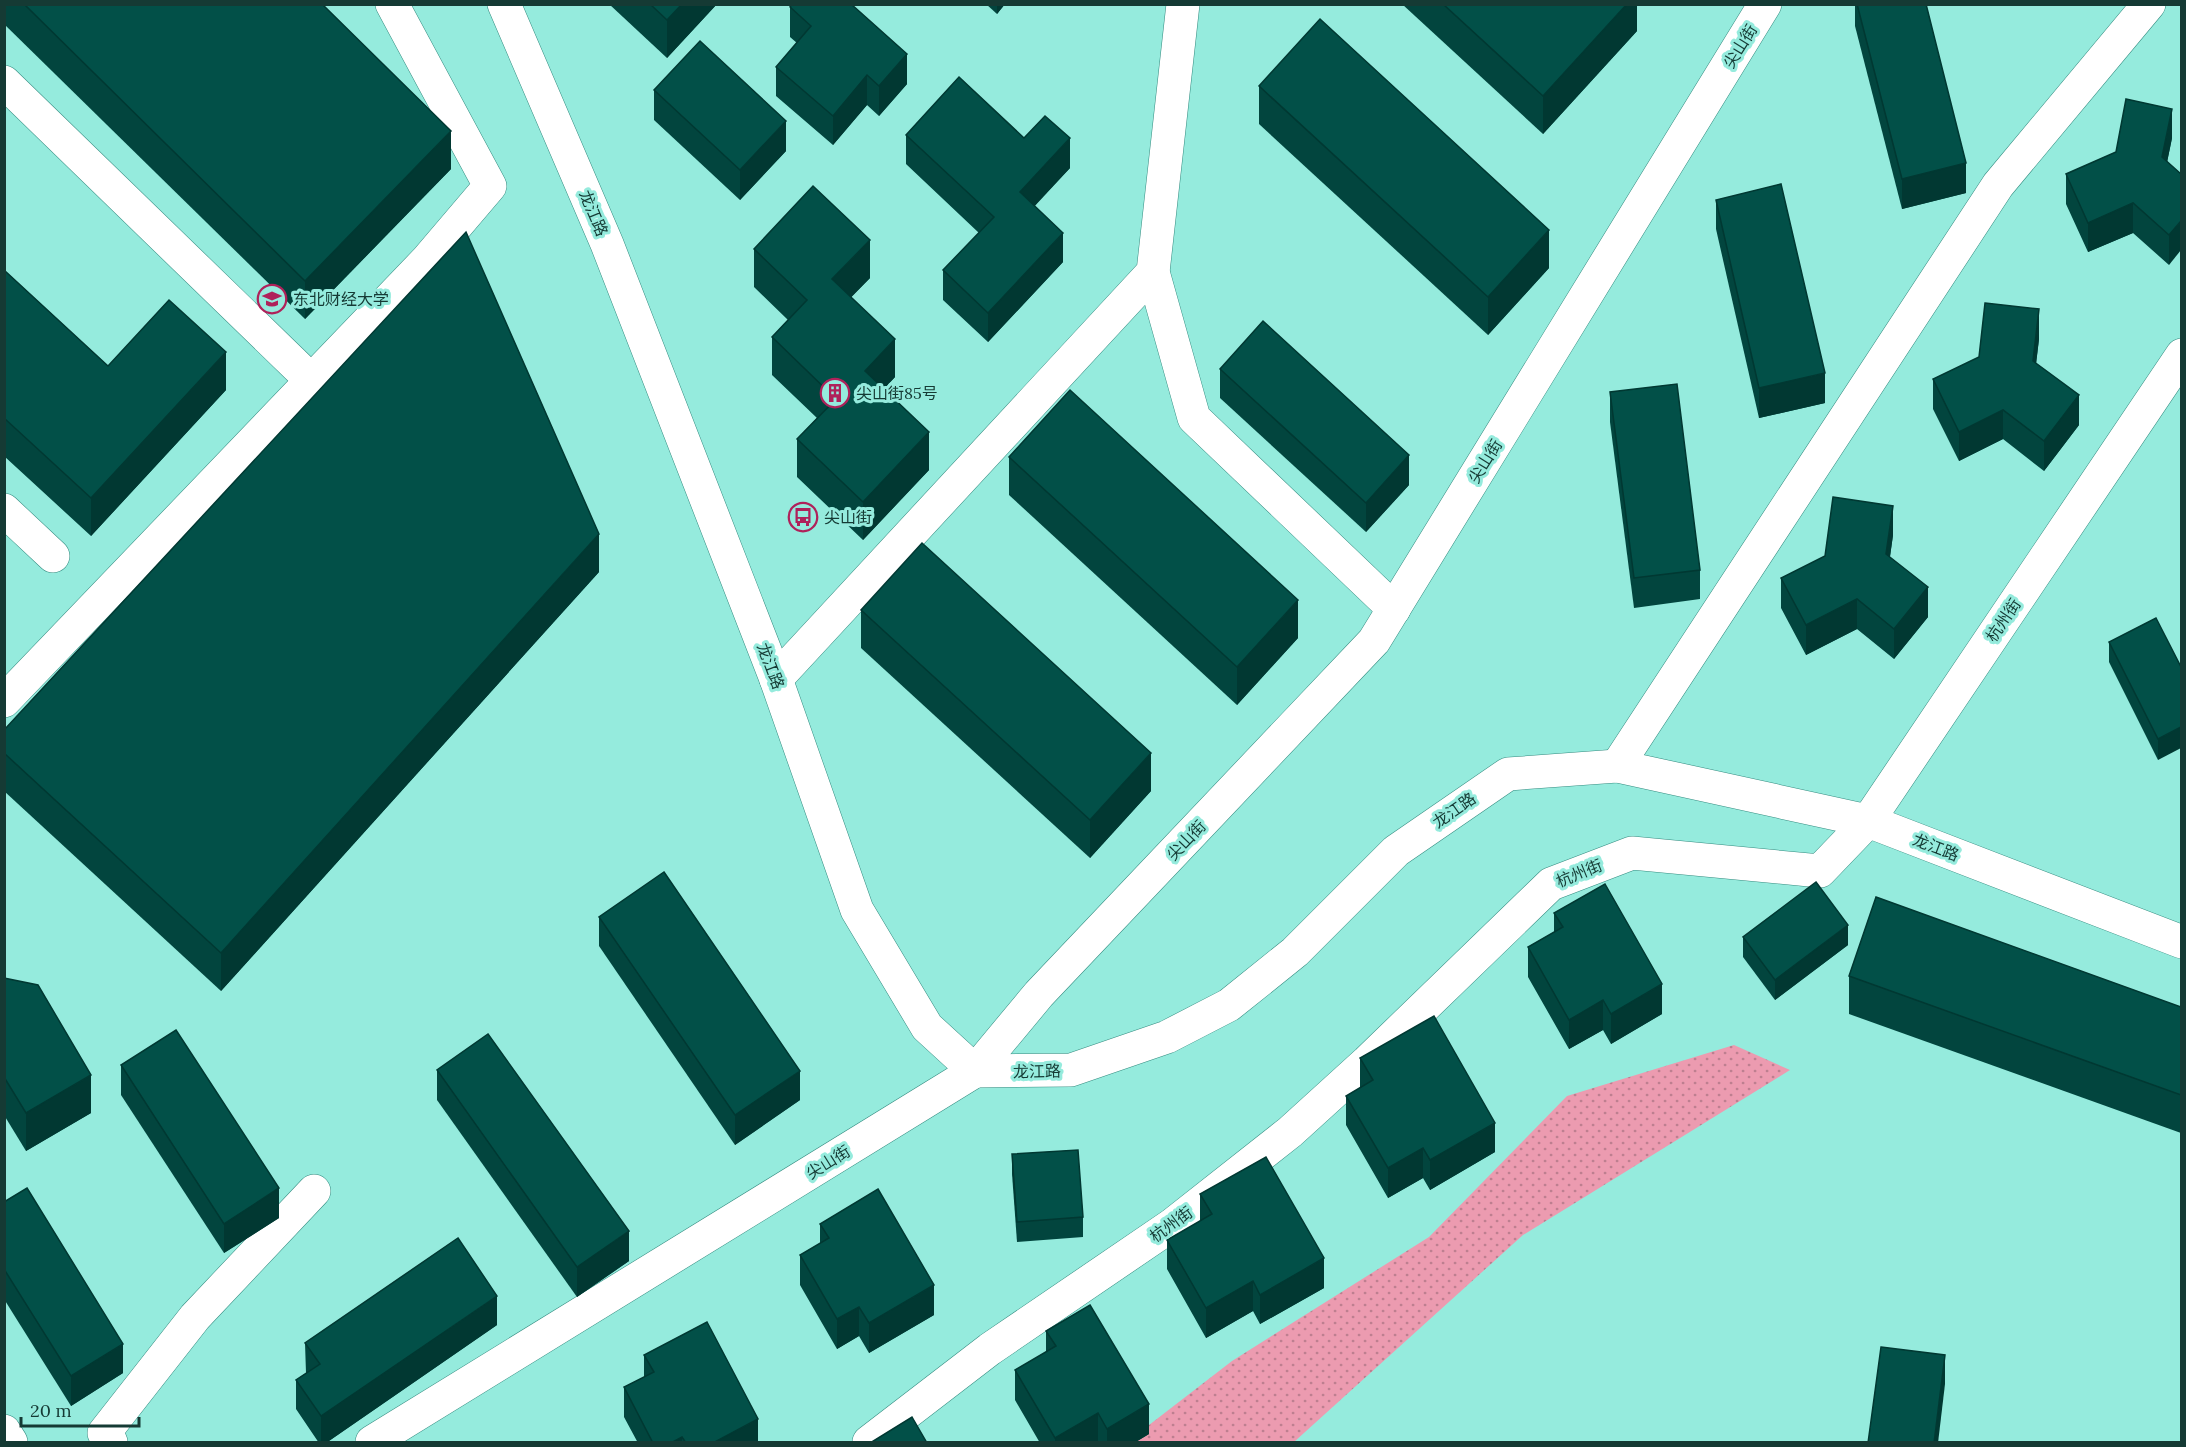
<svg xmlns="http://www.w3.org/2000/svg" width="2186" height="1447" font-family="Lora,'Noto Sans SC',serif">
	<defs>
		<pattern id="grass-dots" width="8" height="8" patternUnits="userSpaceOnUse" patternTransform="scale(1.5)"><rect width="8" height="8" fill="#ec9bb0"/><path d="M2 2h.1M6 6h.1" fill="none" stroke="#be7f90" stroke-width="1.8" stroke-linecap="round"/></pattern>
	</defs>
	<rect width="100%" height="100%" fill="#95ebdd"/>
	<path fill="url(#grass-dots)" d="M 1734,1045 L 1790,1070 L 1523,1235 L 1294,1442 L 1127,1442 L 1232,1361 L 1429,1237 L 1567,1096 Z"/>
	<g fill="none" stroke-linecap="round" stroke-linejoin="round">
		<g stroke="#348c80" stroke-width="34">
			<g id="minor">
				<path d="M 504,4 L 607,244 L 776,679 L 857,910 L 927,1027 L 975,1071 L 1071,1070 L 1167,1037 L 1229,1005 L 1295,952 L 1396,851 L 1508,774 L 1617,766 L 1868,821 L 2182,942"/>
				<path d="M 4,82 L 311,380"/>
				<path d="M 1153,272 L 1194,418 L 1394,609"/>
				<path d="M 4,510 L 53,556"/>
				<path d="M 776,679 L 1153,272 L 1183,4"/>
				<path d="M 4,701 L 427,260 L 490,186 L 392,4"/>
				<path d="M 1617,766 L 1998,185 L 2149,4"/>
				<path d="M 4,1431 L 11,1442"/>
				<path d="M 111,1442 L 104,1433 L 195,1317 L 314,1191"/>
				<path d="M 372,1442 L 975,1071 L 1039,994 L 1374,641 L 1765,4"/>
				<path d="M 869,1442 L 990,1349 L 1172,1225 L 1290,1132 L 1367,1062 L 1551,884 L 1632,853 L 1820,871 L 1868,821 L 2182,355"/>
			</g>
		</g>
		<use href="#minor" stroke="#fff" stroke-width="33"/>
	</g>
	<g fill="#02453e">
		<path d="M 4,4 L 322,4 L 451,169 L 305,319 L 4,24 Z"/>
		<path d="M 609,4 L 717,4 L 667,58 Z"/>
		<path d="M 986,4 L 1005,4 L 997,14 Z"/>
		<path d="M 1402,4 L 1637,4 L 1637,31 L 1543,134 Z"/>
		<path d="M 1855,4 L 1926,4 L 1966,193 L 1902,209 L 1855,26 Z"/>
		<path d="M 790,7 L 907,84 L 879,116 L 867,105 L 833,145 L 776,96 L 776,67 L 797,43 L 790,37 Z"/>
		<path d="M 1259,86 L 1549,268 L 1488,335 L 1259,124 Z"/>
		<path d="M 654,90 L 786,151 L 740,200 L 654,120 Z"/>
		<path d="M 906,135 L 1024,138 L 1070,168 L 1034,206 L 1063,262 L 988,342 L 943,300 L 943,270 L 979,233 L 906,164 Z"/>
		<path d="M 2172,138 L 2167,162 L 2181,174 L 2169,265 L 2133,233 L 2088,252 L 2066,204 L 2066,174 L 2116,152 Z"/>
		<path d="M 1716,200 L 1825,403 L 1759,418 L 1716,229 Z"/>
		<path d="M 754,249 L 870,278 L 851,297 L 895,377 L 884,389 L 929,470 L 863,540 L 797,477 L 797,439 L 817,418 L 772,375 L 772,337 L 788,320 L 754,287 Z"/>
		<path d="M 4,270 L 108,366 L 226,390 L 91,536 L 4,456 Z"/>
		<path d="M 2039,339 L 2036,363 L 2079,425 L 2044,471 L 2003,439 L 1959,461 L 1933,409 L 1933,379 Z"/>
		<path d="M 1220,369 L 1409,485 L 1366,532 L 1220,398 Z"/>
		<path d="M 1610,392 L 1700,570 L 1700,599 L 1634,608 L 1610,422 Z"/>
		<path d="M 1009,457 L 1298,638 L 1237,705 L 1009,495 Z"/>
		<path d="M 1893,535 L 1890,557 L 1928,617 L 1894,659 L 1857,629 L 1806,655 L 1781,608 L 1781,578 Z"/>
		<path d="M 599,572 L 221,991 L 4,791 L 4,730 Z"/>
		<path d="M 861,610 L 1151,791 L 1090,858 L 861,648 Z"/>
		<path d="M 2109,642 L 2181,667 L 2158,760 L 2109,662 Z"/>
		<path d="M 1554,913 L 1662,1014 L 1611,1044 L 1603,1030 L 1569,1049 L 1528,977 L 1528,947 L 1554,932 Z"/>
		<path d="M 599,917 L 800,1100 L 735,1145 L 599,946 Z"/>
		<path d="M 1743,937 L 1848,945 L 1775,1000 L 1743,957 Z"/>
		<path d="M 1849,976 L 2181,1007 L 2181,1133 L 1849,1014 Z"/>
		<path d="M 4,978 L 91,1113 L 26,1151 L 4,1115 Z"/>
		<path d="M 1360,1058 L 1495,1152 L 1430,1190 L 1423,1178 L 1388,1198 L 1346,1125 L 1346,1096 L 1360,1088 Z"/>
		<path d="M 121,1065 L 279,1218 L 224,1253 L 121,1095 Z"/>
		<path d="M 437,1070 L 629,1261 L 577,1297 L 437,1100 Z"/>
		<path d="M 1012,1154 L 1083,1217 L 1083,1237 L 1017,1242 L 1012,1174 Z"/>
		<path d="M 1200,1194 L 1324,1288 L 1260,1324 L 1253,1311 L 1206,1338 L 1167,1269 L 1167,1240 L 1200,1221 Z"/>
		<path d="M 4,1202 L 123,1373 L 71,1406 L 4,1299 Z"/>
		<path d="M 820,1224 L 934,1315 L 869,1353 L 859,1336 L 837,1349 L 800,1285 L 800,1255 L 820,1244 Z"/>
		<path d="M 497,1325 L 326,1443 L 319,1443 L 296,1409 L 296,1380 L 306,1373 L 305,1343 Z"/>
		<path d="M 1046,1331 L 1149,1434 L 1134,1443 L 1040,1443 L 1015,1400 L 1015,1370 L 1046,1352 Z"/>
		<path d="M 644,1355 L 758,1443 L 638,1443 L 624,1417 L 624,1387 L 644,1377 Z"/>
	</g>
	<g fill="#013832">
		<path d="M 682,4 L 717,4 L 667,58 L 667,20 Z"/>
		<path d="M 997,4 L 1005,4 L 997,14 Z"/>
		<path d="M 1627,4 L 1637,4 L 1637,31 L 1543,134 L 1543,96 Z"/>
		<path d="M 907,54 L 907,84 L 879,116 L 879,86 Z"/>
		<path d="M 867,75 L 867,105 L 833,145 L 833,116 Z"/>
		<path d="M 2172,109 L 2172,138 L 2162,187 L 2162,157 Z"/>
		<path d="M 786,121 L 786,151 L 740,200 L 740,170 Z"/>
		<path d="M 451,131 L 451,169 L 305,319 L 305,281 Z"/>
		<path d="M 1070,138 L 1070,168 L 1020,222 L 1020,192 Z"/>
		<path d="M 1966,163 L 1966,193 L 1902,209 L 1902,179 Z"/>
		<path d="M 2133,203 L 2133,233 L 2088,252 L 2088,223 Z"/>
		<path d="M 2181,221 L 2181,250 L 2169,265 L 2169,235 Z"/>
		<path d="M 1549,230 L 1549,268 L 1488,335 L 1488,297 Z"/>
		<path d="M 1063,233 L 1063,262 L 988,342 L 988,313 Z"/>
		<path d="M 870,240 L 870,278 L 832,317 L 832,279 Z"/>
		<path d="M 2039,309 L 2039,339 L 2033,390 L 2033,361 Z"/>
		<path d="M 895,339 L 895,377 L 865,409 L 865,371 Z"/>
		<path d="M 226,352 L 226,390 L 91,536 L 91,498 Z"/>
		<path d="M 1825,373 L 1825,403 L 1759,418 L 1759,388 Z"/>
		<path d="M 2079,395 L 2079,425 L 2044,471 L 2044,441 Z"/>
		<path d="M 2003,410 L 2003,439 L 1959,461 L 1959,432 Z"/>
		<path d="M 929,432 L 929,470 L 863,540 L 863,502 Z"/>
		<path d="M 1409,455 L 1409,485 L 1366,532 L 1366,503 Z"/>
		<path d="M 1893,506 L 1893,535 L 1886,584 L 1886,554 Z"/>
		<path d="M 599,534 L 599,572 L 221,991 L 221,953 Z"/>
		<path d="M 1928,587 L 1928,617 L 1894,659 L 1894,629 Z"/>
		<path d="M 1857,599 L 1857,629 L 1806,655 L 1806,625 Z"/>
		<path d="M 1298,600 L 1298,638 L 1237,705 L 1237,667 Z"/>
		<path d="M 2181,727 L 2181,748 L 2158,760 L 2158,739 Z"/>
		<path d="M 1151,753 L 1151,791 L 1090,858 L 1090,820 Z"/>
		<path d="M 1848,925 L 1848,945 L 1775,1000 L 1775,980 Z"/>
		<path d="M 1662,984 L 1662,1014 L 1611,1044 L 1611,1014 Z"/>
		<path d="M 1603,1000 L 1603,1030 L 1569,1049 L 1569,1020 Z"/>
		<path d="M 800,1071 L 800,1100 L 735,1145 L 735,1115 Z"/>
		<path d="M 91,1075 L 91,1113 L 26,1151 L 26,1113 Z"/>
		<path d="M 1495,1123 L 1495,1152 L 1430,1190 L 1430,1160 Z"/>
		<path d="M 1423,1148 L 1423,1178 L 1388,1198 L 1388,1168 Z"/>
		<path d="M 279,1188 L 279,1218 L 224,1253 L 224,1224 Z"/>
		<path d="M 629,1231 L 629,1261 L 577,1297 L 577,1267 Z"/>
		<path d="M 1324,1258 L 1324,1288 L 1260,1324 L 1260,1295 Z"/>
		<path d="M 1253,1281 L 1253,1311 L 1206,1338 L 1206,1308 Z"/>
		<path d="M 934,1285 L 934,1315 L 869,1353 L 869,1323 Z"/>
		<path d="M 497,1296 L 497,1325 L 326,1443 L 321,1443 L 321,1416 Z"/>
		<path d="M 859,1307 L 859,1336 L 837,1349 L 837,1319 Z"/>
		<path d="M 123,1344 L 123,1373 L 71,1406 L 71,1376 Z"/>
		<path d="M 1945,1355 L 1945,1384 L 1938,1443 L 1934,1443 Z"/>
		<path d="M 1149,1404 L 1149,1434 L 1134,1443 L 1107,1443 L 1107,1429 Z"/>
		<path d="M 1098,1413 L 1098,1443 L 1055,1443 L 1055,1438 Z"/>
		<path d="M 758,1419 L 758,1443 L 713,1443 Z"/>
		<path d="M 682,1437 L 682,1443 L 671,1443 Z"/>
	</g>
	<g fill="#025048" stroke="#013832" stroke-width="1.5">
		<path d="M 24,4 L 322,4 L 451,131 L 305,281 Z"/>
		<path d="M 650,4 L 682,4 L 667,20 Z"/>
		<path d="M 792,4 L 851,4 L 907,54 L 879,86 L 867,75 L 833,116 L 776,67 L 811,26 L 790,7 Z"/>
		<path d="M 1443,4 L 1627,4 L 1543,96 Z"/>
		<path d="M 1857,4 L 1926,4 L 1966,163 L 1902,179 Z"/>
		<path d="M 1320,19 L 1549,230 L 1488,297 L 1259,86 Z"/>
		<path d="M 700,41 L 786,121 L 740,170 L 654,90 Z"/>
		<path d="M 959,77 L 1024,138 L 1045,116 L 1070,138 L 1020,192 L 1063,233 L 988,313 L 943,270 L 994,217 L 906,135 Z"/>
		<path d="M 2126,99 L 2172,109 L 2162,157 L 2181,174 L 2181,221 L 2169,235 L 2133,203 L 2088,223 L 2066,174 L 2116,152 Z"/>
		<path d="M 1781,184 L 1825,373 L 1759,388 L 1716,200 Z"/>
		<path d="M 813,186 L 870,240 L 832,279 L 895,339 L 865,371 L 929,432 L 863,502 L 797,439 L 836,399 L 772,337 L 807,300 L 754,249 Z"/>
		<path d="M 466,232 L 599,534 L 221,953 L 4,753 L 4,730 Z"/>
		<path d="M 4,270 L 108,366 L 169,300 L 226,352 L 91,498 L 4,418 Z"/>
		<path d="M 1985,303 L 2039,309 L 2033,361 L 2079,395 L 2044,441 L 2003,410 L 1959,432 L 1933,379 L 1979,357 Z"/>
		<path d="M 1263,321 L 1409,455 L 1366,503 L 1220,369 Z"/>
		<path d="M 1677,384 L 1700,570 L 1634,578 L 1610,392 Z"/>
		<path d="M 1070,390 L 1298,600 L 1237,667 L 1009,457 Z"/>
		<path d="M 1833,497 L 1893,506 L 1886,554 L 1928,587 L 1894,629 L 1857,599 L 1806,625 L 1781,578 L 1825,556 Z"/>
		<path d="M 922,543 L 1151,753 L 1090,820 L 861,610 Z"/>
		<path d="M 2156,618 L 2181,667 L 2181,727 L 2158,739 L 2109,642 Z"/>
		<path d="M 664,872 L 800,1071 L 735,1115 L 599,917 Z"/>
		<path d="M 1816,882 L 1848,925 L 1775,980 L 1743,937 Z"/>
		<path d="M 1605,884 L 1662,984 L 1611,1014 L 1603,1000 L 1569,1020 L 1528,947 L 1563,927 L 1554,913 Z"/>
		<path d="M 1876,897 L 2181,1007 L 2181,1095 L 1849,976 Z"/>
		<path d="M 4,978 L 38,985 L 91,1075 L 26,1113 L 4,1077 Z"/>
		<path d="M 1434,1016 L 1495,1123 L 1430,1160 L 1423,1148 L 1388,1168 L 1346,1096 L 1373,1080 L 1360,1058 Z"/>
		<path d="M 176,1030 L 279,1188 L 224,1224 L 121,1065 Z"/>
		<path d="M 488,1034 L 629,1231 L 577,1267 L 437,1070 Z"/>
		<path d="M 1078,1150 L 1083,1217 L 1017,1222 L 1012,1154 Z"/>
		<path d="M 1266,1157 L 1324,1258 L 1260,1295 L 1253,1281 L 1206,1308 L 1167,1240 L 1212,1214 L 1200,1194 Z"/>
		<path d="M 27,1188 L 123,1344 L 71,1376 L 4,1269 L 4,1202 Z"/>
		<path d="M 878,1189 L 934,1285 L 869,1323 L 859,1307 L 837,1319 L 800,1255 L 829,1238 L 820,1224 Z"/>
		<path d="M 458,1238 L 497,1296 L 321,1416 L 296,1380 L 320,1364 L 305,1343 Z"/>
		<path d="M 1090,1305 L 1149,1404 L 1107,1429 L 1098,1413 L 1055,1438 L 1015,1370 L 1056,1346 L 1046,1331 Z"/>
		<path d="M 707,1322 L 758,1419 L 713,1443 L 686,1443 L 682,1437 L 671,1443 L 653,1443 L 624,1387 L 654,1372 L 644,1355 Z"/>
		<path d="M 1881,1347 L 1945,1355 L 1934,1443 L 1868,1443 Z"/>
		<path d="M 912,1417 L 927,1443 L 870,1443 Z"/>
	</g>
	<defs>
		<g id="university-ring" transform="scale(1.5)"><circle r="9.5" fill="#95ebdd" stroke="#af215a" stroke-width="1.5"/><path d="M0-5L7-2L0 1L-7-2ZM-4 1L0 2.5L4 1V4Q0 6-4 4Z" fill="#af215a"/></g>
		<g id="building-ring" transform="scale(1.5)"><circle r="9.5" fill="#95ebdd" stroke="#af215a" stroke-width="1.5"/><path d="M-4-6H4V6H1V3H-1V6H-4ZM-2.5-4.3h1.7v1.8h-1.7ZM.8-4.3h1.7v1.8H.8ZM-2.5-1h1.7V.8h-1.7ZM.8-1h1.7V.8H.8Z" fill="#af215a"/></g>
		<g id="bus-ring" transform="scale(1.5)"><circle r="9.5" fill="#95ebdd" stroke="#af215a" stroke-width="1.5"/><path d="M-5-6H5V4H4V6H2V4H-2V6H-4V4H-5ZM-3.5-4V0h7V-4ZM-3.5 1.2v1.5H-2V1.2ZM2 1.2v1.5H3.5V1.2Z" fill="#af215a"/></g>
	</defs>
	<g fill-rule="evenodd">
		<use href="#university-ring" x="272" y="299"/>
		<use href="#building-ring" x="835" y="393"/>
		<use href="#bus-ring" x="803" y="517"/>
	</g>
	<g text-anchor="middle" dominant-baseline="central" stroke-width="6" stroke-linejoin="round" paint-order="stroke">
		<g font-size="16" fill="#153a34" stroke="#95ebdd">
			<text transform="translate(1740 46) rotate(-58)">尖山街</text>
			<text transform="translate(594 213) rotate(67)">龙江路</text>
			<text transform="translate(1485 461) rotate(-58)">尖山街</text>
			<text transform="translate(2003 620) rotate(-56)">杭州街</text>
			<text transform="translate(771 666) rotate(69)">龙江路</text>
			<text transform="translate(1454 810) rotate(-35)">龙江路</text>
			<text transform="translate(1186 840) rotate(-46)">尖山街</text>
			<text transform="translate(1936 847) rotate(21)">龙江路</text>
			<text transform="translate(1579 873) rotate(-22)">杭州街</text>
			<text transform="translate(1037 1071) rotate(-1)">龙江路</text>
			<text transform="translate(828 1162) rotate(-32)">尖山街</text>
			<text transform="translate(1171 1224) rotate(-36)">杭州街</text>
		</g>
		<g font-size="16" fill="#153a34" stroke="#95ebdd" text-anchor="start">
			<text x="293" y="299">东北财经大学</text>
			<text x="856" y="393">尖山街85号</text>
			<text x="824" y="517">尖山街</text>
		</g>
	</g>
	<rect width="2186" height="1447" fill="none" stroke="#153a34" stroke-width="12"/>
	<path d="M21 1417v9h118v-9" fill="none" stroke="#153a34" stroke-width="3"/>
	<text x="30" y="1417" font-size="18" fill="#153a34" stroke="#95ebdd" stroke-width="4.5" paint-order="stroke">20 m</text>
</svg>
